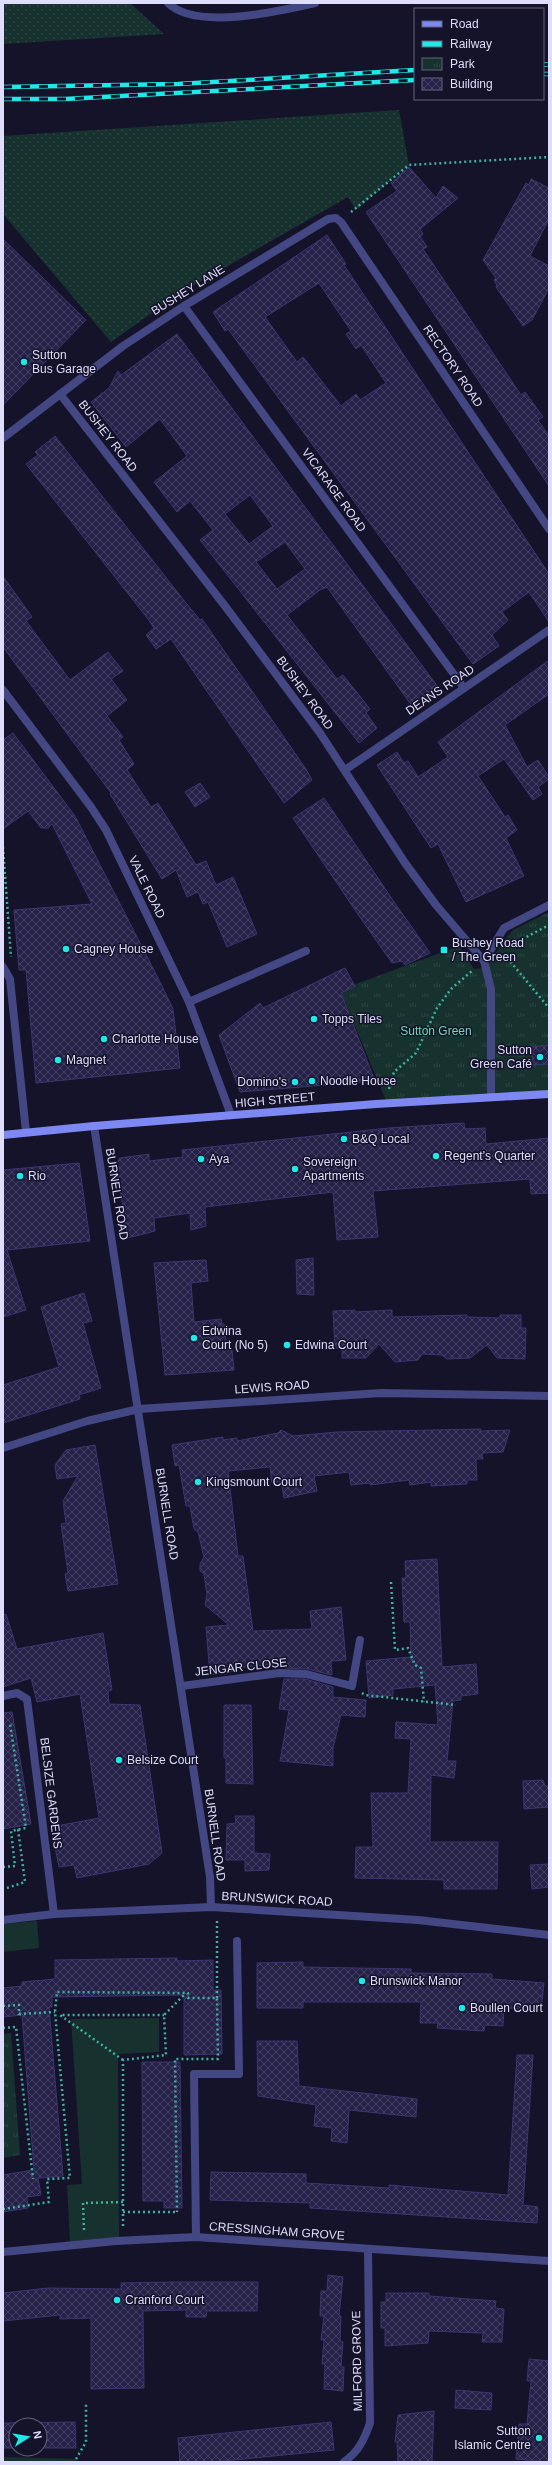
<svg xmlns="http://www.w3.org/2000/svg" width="552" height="2465" font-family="Helvetica,sans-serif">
	<defs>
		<pattern id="park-tufts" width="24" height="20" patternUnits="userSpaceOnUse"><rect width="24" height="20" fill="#17322e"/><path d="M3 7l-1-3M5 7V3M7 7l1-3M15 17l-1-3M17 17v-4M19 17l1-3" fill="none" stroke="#2d4643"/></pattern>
		<pattern id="garden-dots" width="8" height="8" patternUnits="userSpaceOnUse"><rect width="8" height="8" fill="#17322e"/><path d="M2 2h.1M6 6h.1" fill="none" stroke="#2d4643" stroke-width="1.8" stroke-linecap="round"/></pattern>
		<pattern id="building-cross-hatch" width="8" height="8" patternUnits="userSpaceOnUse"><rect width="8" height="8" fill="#252148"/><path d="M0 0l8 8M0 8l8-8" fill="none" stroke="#444163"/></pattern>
	</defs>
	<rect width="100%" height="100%" fill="#151329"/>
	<g fill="#17322e">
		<path d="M 37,1921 L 39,1948 L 3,1952 L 3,1924 Z"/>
		<path d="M 159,2018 L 159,2052 L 118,2054 L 119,2237 L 70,2243 L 67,2185 L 82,2184 L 71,2019 Z"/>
		<path d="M 3,2457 L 76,2459 L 76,2462 L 3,2462 Z"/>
	</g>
	<g fill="url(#park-tufts)">
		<path d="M 549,912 L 549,1096 L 387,1103 L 340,990 L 459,946 L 474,969 L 486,968 L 503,942 L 513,930 Z"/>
		<path d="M 11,2033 L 20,2155 L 3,2158 L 3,2034 Z"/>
	</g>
	<g fill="url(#garden-dots)">
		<path d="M 3,3 L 130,3 L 164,34 L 3,44 Z"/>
		<path d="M 399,110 L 409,165 L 356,210 L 348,197 L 177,295 L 111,342 L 3,214 L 3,136 Z"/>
	</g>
	<g fill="url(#building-cross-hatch)" stroke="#3b3572" fill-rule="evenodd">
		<path d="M 409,167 L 436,198 L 443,186 L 458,198 L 420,229 L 423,234 L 420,236 L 427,247 L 423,249 L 521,395 L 525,392 L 543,417 L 538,420 L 549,436 L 549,486 L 366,212 L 397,191 L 391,183 Z"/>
		<path d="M 531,179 L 549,188 L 549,219 L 530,256 L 549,266 L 549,288 L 532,320 L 523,326 L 496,287 L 497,285 L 494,280 L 496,278 L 483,260 L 526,183 L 529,185 Z"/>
		<path d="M 327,235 L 346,264 L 344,265 L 549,574 L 549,622 L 529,592 L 502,612 L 508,620 L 492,635 L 499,646 L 473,664 L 228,329 L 225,331 L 213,312 ZM 319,283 L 351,331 L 346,334 L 356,349 L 361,345 L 386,383 L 360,400 L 356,394 L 341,406 L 303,357 L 297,362 L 265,317 Z"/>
		<path d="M 3,239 L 86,320 L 3,405 Z"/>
		<path d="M 177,334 L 438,687 L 412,706 L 327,587 L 320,590 L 287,615 L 337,679 L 343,675 L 370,709 L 366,713 L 377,728 L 359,743 L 200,540 L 213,530 L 190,501 L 177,512 L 154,482 L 187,456 L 160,419 L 126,447 L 91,402 L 109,388 L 118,371 L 121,375 ZM 250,495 L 273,526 L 249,544 L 225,514 ZM 285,542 L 305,569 L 277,589 L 256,562 Z"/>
		<path d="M 55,436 L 186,603 L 200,620 L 202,619 L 306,769 L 312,780 L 284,803 L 171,639 L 156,649 L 146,635 L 154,628 L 148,619 L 26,464 L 38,455 L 35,452 Z"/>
		<path d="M 3,576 L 32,617 L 26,621 L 70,680 L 108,652 L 123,671 L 111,679 L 127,700 L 107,716 L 123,737 L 119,740 L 134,764 L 127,770 L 151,807 L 158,803 L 196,865 L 206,861 L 216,885 L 233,877 L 257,934 L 227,947 L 208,902 L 203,904 L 198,892 L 187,897 L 176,870 L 162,879 L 110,794 L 111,793 L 3,647 Z"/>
		<path d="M 549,660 L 549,694 L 505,725 L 527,767 L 538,760 L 549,777 L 549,779 L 538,787 L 542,794 L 533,800 L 504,759 L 478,776 L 505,817 L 508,815 L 517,830 L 506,838 L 524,876 L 466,902 L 438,844 L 431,848 L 377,765 L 397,752 L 404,763 L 408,761 L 418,777 L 448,757 L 438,742 Z"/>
		<path d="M 13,733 L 75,816 L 160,982 L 173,1009 L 180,1068 L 36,1083 L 26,970 L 19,970 L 14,910 L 92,904 L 52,824 L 48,828 L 41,828 L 28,811 L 3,829 L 3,740 Z"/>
		<path d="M 200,783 L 210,797 L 195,807 L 185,792 Z"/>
		<path d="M 324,798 L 392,899 L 430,953 L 405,965 L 402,961 L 392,963 L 357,913 L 293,818 Z"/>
		<path d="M 345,968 L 355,986 L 341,993 L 375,1081 L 240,1092 L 219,1035 L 260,1003 L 263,1008 Z"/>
		<path d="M 549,1045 L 549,1064 L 533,1065 L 532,1047 Z"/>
		<path d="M 464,1123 L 465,1129 L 485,1128 L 486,1144 L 549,1138 L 549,1193 L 531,1194 L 530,1179 L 373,1191 L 378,1237 L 337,1240 L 333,1192 L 205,1207 L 206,1226 L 191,1230 L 190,1213 L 154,1218 L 155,1231 L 128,1238 L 116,1164 L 120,1158 L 149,1154 L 149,1161 L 183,1157 L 182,1150 L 389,1128 Z"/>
		<path d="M 79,1163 L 90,1241 L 7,1250 L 26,1310 L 3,1317 L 3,1170 Z"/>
		<path d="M 313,1258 L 314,1295 L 297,1294 L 296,1260 Z"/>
		<path d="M 206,1260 L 208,1281 L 191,1283 L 194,1322 L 221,1319 L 222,1324 L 224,1324 L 227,1350 L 232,1350 L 234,1370 L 165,1375 L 154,1263 Z"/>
		<path d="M 84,1293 L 92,1321 L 83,1323 L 101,1388 L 79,1395 L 80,1399 L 3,1423 L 3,1385 L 59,1367 L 41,1307 Z"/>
		<path d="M 355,1310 L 355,1312 L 392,1310 L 392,1317 L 467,1315 L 467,1317 L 500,1318 L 500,1315 L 521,1315 L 521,1328 L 526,1328 L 525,1359 L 497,1358 L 487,1345 L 470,1358 L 447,1359 L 442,1355 L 422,1354 L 418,1360 L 395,1362 L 379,1344 L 366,1358 L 342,1358 L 342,1348 L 335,1348 L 333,1311 Z"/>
		<path d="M 481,1429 L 481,1431 L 510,1430 L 503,1452 L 482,1453 L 483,1459 L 476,1459 L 477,1480 L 467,1480 L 467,1484 L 431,1486 L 431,1482 L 410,1485 L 409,1480 L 370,1485 L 370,1483 L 351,1485 L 349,1472 L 314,1476 L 317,1491 L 284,1498 L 281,1481 L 272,1483 L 270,1467 L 228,1471 L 238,1556 L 243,1556 L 253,1631 L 312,1629 L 310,1611 L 341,1607 L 346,1660 L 331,1661 L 332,1675 L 307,1669 L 285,1668 L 286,1663 L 234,1668 L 235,1671 L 210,1675 L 206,1627 L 229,1625 L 205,1605 L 207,1595 L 204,1574 L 200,1571 L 200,1564 L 204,1557 L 198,1532 L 194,1529 L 190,1506 L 186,1506 L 179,1465 L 175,1466 L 172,1445 L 223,1437 L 223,1440 L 237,1438 L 237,1441 L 278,1433 L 281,1430 L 293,1436 L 337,1432 Z"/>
		<path d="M 95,1445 L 118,1584 L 68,1591 L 65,1574 L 68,1573 L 61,1524 L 66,1523 L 63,1501 L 78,1476 L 57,1479 L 55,1465 L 66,1450 Z"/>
		<path d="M 437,1559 L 442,1667 L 476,1664 L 478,1694 L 461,1696 L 461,1700 L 453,1701 L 447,1761 L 456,1761 L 454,1778 L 431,1775 L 430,1842 L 498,1842 L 497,1889 L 444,1889 L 444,1880 L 355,1878 L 356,1847 L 373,1847 L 371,1793 L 408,1793 L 411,1739 L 395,1738 L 396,1722 L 438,1725 L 435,1685 L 393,1689 L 393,1695 L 369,1698 L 366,1661 L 411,1657 L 410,1622 L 404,1622 L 402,1578 L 406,1578 L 405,1561 Z"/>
		<path d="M 6,1614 L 17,1649 L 103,1633 L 112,1690 L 108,1691 L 109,1704 L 140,1705 L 162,1853 L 149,1864 L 77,1878 L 74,1865 L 59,1867 L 51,1827 L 99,1818 L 80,1694 L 37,1702 L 31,1678 L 3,1687 L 3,1615 Z"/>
		<path d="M 284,1679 L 305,1679 L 333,1687 L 333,1697 L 366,1700 L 365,1717 L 341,1715 L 333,1748 L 333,1766 L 280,1761 L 289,1710 L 279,1709 Z"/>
		<path d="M 224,1705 L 251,1705 L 253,1784 L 226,1783 L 226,1758 L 224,1758 Z"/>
		<path d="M 12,1712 L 31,1824 L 3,1829 L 3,1713 Z"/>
		<path d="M 543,1780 L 545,1786 L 549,1786 L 549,1807 L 524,1809 L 523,1781 Z"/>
		<path d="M 235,1816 L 254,1816 L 254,1853 L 270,1854 L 269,1870 L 245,1871 L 245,1860 L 226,1860 L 227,1824 L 236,1823 Z"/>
		<path d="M 549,1864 L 549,1887 L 532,1889 L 530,1865 Z"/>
		<path d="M 177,1958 L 177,1961 L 213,1960 L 213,1990 L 221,1990 L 222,2054 L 184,2055 L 184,1995 L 52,1997 L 52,2007 L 49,2007 L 63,2176 L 38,2178 L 41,2195 L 27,2197 L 28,2208 L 3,2212 L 3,2175 L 34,2170 L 22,2015 L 3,2017 L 3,1988 L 22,1986 L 22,1982 L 55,1979 L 55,1960 Z"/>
		<path d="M 303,1962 L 303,1967 L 411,1969 L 411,1973 L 492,1974 L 492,1979 L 544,1983 L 541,2010 L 504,2008 L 503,2026 L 485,2025 L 484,2031 L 437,2028 L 438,2023 L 420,2023 L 421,2002 L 303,2002 L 303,2008 L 257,2008 L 257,1963 Z"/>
		<path d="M 257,2041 L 297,2041 L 299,2086 L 417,2099 L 416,2117 L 349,2110 L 347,2143 L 331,2141 L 332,2128 L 314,2126 L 316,2105 L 258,2096 Z"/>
		<path d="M 517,2055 L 533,2055 L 523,2205 L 538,2207 L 537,2223 L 310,2208 L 310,2203 L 210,2200 L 211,2172 L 306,2174 L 306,2183 L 389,2188 L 389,2185 L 508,2195 Z"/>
		<path d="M 142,2062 L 180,2062 L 182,2208 L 164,2208 L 164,2201 L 143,2201 Z"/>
		<path d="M 328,2275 L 343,2277 L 339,2316 L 341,2316 L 340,2341 L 343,2342 L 341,2367 L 344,2367 L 343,2391 L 324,2389 L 325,2364 L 322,2364 L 324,2340 L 321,2340 L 324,2316 L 320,2316 L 321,2291 L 327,2291 Z"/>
		<path d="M 174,2282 L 258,2282 L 257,2311 L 207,2311 L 206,2317 L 186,2317 L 186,2310 L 143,2311 L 144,2388 L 91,2389 L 91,2318 L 60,2319 L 60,2315 L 3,2321 L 3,2293 L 48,2288 L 121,2289 L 121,2283 Z"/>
		<path d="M 386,2293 L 429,2293 L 429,2296 L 496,2301 L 495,2308 L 504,2309 L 502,2342 L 482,2342 L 483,2333 L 429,2331 L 428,2343 L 385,2346 L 385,2328 L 381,2328 L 381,2302 L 386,2302 Z"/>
		<path d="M 529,2359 L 549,2361 L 549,2462 L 516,2459 L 519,2424 L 527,2424 L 531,2381 L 527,2381 Z"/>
		<path d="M 456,2390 L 492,2393 L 491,2410 L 455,2408 Z"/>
		<path d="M 434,2411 L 432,2462 L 398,2462 L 397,2442 L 395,2442 L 398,2415 Z"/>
		<path d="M 75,2422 L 76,2448 L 40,2448 L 40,2425 L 16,2425 L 16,2448 L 3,2448 L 3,2423 Z"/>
		<path d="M 331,2422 L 334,2450 L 213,2462 L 180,2462 L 178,2438 Z"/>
	</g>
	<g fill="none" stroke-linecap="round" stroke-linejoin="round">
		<g stroke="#3db29e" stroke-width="2.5" stroke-dasharray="2 3" stroke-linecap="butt">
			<path d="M 351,212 L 409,165 L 549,157"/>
			<path d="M 3,847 L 11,957"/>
			<path d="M 514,939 L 517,942 L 549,925"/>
			<path d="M 504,954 L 549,1008"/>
			<path d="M 389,1089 L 394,1072 L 416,1053 L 437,1008 L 451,989 L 473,970"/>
			<path d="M 391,1582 L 395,1650 L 408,1648 L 415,1665 L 421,1668 L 424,1702"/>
			<path d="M 362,1693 L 365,1695 L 456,1705"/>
			<path d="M 3,1867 L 15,1866 L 11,1831 L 26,1828 L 10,1724"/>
			<path d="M 7,1888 L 25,1882 L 18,1829"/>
			<path d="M 217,1998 L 217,1921"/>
			<path d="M 3,2006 L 19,2005 L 19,2014 L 55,2012"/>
			<path d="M 3,2028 L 16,2027 L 33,2179"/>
			<path d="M 123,2060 L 60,2015 L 164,2015"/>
			<path d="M 123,2212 L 177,2212"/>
			<path d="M 123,2226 L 123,2060 L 166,2055 L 164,2015 L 184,1995"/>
			<path d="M 84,2230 L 83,2203 L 123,2202"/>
			<path d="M 76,2459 L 86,2442 L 86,2403"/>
		</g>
		<g stroke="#434783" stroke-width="8">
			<path d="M 189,1002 L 306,951"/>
			<path d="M 196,2237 L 194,2074 L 239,2074 L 237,1941"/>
		</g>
		<g stroke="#434783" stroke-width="8">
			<path d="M 168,3 C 196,31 280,11 315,3"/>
			<path d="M 184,306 L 464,688"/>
			<path d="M 60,394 L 225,606 L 320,733 L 405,863 L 436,905 L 484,961 L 491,989 L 491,1096"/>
			<path d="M 3,438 L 123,346 L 184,306 L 328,219 L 336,218 L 341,222 L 549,529"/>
			<path d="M 3,690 L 91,807 L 106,830 L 189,1002 L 231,1115"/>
			<path d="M 345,770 L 549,630"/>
			<path d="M 484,961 L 504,928 L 549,905"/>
			<path d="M 3,967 L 10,979 L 26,1132"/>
			<path d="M 94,1126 L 210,1877 L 211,1907"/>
			<path d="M 3,1448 L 87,1421 L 139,1409 L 381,1393 L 549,1396"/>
			<path d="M 182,1686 L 279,1673 L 306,1674 L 352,1686 L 360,1640"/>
			<path d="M 3,1696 L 17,1693 L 27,1699 L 54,1914"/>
			<path d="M 3,1920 L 54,1914 L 211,1907 L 418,1920 L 549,1935"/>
			<path d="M 3,2252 L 116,2241 L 196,2237 L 549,2261"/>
			<path d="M 344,2462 C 359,2451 364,2440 370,2423 L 368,2250"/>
		</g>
		<path stroke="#7e88f3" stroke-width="8" d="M 3,1135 L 94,1126 L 376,1104 L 549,1094"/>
		<g stroke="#1ceae8" stroke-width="4.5">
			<g id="rail">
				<path d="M 543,65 L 549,64"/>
				<path d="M 543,74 L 549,74"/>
				<path d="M 3,87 L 178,84 L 415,70"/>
				<path d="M 3,99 L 65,99 L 415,80"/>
			</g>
		</g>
		<use href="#rail" stroke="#151329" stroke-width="3" stroke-dasharray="9" stroke-linecap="butt"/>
		<path stroke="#3db29e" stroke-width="2.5" stroke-dasharray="2 3" stroke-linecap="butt" d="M 3,2209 L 49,2202 L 47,2179 L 70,2178 L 55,2012 L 57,1992 L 188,1993 L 188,1998 L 217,1998 L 218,2059 L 175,2059 L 177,2212"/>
	</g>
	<g fill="#1ceae8" stroke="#151329" stroke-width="1.5">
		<circle cx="24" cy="362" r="4"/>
		<circle cx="66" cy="949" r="4"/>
		<rect x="440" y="946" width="8" height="8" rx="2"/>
		<circle cx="314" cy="1019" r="4"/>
		<circle cx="104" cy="1039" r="4"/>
		<circle cx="540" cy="1057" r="4"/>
		<circle cx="58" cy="1060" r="4"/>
		<circle cx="312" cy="1081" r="4"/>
		<circle cx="295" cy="1082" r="4"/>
		<circle cx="344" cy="1139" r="4"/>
		<circle cx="436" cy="1156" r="4"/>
		<circle cx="201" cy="1159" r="4"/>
		<circle cx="295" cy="1169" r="4"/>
		<circle cx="20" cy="1176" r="4"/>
		<circle cx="194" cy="1338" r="4"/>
		<circle cx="287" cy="1345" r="4"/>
		<circle cx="198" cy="1482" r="4"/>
		<circle cx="119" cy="1760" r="4"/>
		<circle cx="362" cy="1981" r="4"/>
		<circle cx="462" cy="2008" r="4"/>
		<circle cx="117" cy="2300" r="4"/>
		<circle cx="539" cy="2438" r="4"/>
	</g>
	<g text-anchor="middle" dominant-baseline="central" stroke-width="3" stroke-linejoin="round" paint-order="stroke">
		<g font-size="12" fill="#dedefc" stroke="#151329">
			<text transform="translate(188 290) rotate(-32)">BUSHEY LANE</text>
			<text transform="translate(453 366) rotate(56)">RECTORY ROAD</text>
			<text transform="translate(108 436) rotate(52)">BUSHEY ROAD</text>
			<text transform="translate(334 490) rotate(54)">VICARAGE ROAD</text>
			<text transform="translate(440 690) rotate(-34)">DEANS ROAD</text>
			<text transform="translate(305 693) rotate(54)">BUSHEY ROAD</text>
			<text transform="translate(147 887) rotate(64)">VALE ROAD</text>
			<text transform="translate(275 1100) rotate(-5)">HIGH STREET</text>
			<text transform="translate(117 1194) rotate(81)">BURNELL ROAD</text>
			<text transform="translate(272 1387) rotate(-4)">LEWIS ROAD</text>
			<text transform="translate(167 1514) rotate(81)">BURNELL ROAD</text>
			<text transform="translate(241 1667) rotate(-6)">JENGAR CLOSE</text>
			<text transform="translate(51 1793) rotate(83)">BELSIZE GARDENS</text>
			<text transform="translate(215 1835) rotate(82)">BURNELL ROAD</text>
			<text transform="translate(277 1899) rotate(3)">BRUNSWICK ROAD</text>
			<text transform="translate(277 2231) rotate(4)">CRESSINGHAM GROVE</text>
			<text transform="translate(357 2361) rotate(-91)">MILFORD GROVE</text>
		</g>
		<g font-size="12" fill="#dedefc" stroke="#151329" text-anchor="start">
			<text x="32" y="355">Sutton<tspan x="32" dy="14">Bus Garage</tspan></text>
			<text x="452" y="943">Bushey Road<tspan x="452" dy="14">/ The Green</tspan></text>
			<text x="74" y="949">Cagney House</text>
			<text x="322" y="1019">Topps Tiles</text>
			<text x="112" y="1039">Charlotte House</text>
			<text x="532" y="1050" text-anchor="end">Sutton<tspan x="532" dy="14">Green Café</tspan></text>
			<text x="66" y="1060">Magnet</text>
			<text x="320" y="1081">Noodle House</text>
			<text x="287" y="1082" text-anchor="end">Domino's</text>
			<text x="352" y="1139">B&amp;Q Local</text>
			<text x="444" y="1156">Regent's Quarter</text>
			<text x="209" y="1159">Aya</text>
			<text x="303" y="1162">Sovereign<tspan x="303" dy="14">Apartments</tspan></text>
			<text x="28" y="1176">Rio</text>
			<text x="202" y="1331">Edwina<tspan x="202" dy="14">Court (No 5)</tspan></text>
			<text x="295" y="1345">Edwina Court</text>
			<text x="206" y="1482">Kingsmount Court</text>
			<text x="127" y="1760">Belsize Court</text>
			<text x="370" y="1981">Brunswick Manor</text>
			<text x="470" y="2008">Boullen Court</text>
			<text x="125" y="2300">Cranford Court</text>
			<text x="531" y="2431" text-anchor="end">Sutton<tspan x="531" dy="14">Islamic Centre</tspan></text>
		</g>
		<g font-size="12" fill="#70d6b1" stroke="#151329">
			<text x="436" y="1031">Sutton Green</text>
		</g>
	</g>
	<rect width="552" height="2465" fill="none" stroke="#dedefc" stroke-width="8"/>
	<rect x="414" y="8" width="130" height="92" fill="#151329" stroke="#65647d"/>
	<rect x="422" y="21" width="20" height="6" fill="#7e88f3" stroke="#65647d"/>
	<text x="450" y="28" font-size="12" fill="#dedefc">Road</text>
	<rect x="422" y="41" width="20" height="6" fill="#1ceae8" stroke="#65647d"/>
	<text x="450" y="48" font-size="12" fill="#dedefc">Railway</text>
	<rect x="422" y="58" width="20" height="12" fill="url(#park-tufts)" stroke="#65647d"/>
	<text x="450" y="68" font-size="12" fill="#dedefc">Park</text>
	<rect x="422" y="78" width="20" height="12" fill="url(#building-cross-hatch)" stroke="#65647d"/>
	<text x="450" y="88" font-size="12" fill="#dedefc">Building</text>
	<g transform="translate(28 2437) rotate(78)"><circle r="19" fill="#151329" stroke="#65647d"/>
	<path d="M0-3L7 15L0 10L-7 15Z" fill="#1ceae8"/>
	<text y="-6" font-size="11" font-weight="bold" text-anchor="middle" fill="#dedefc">N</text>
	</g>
</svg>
